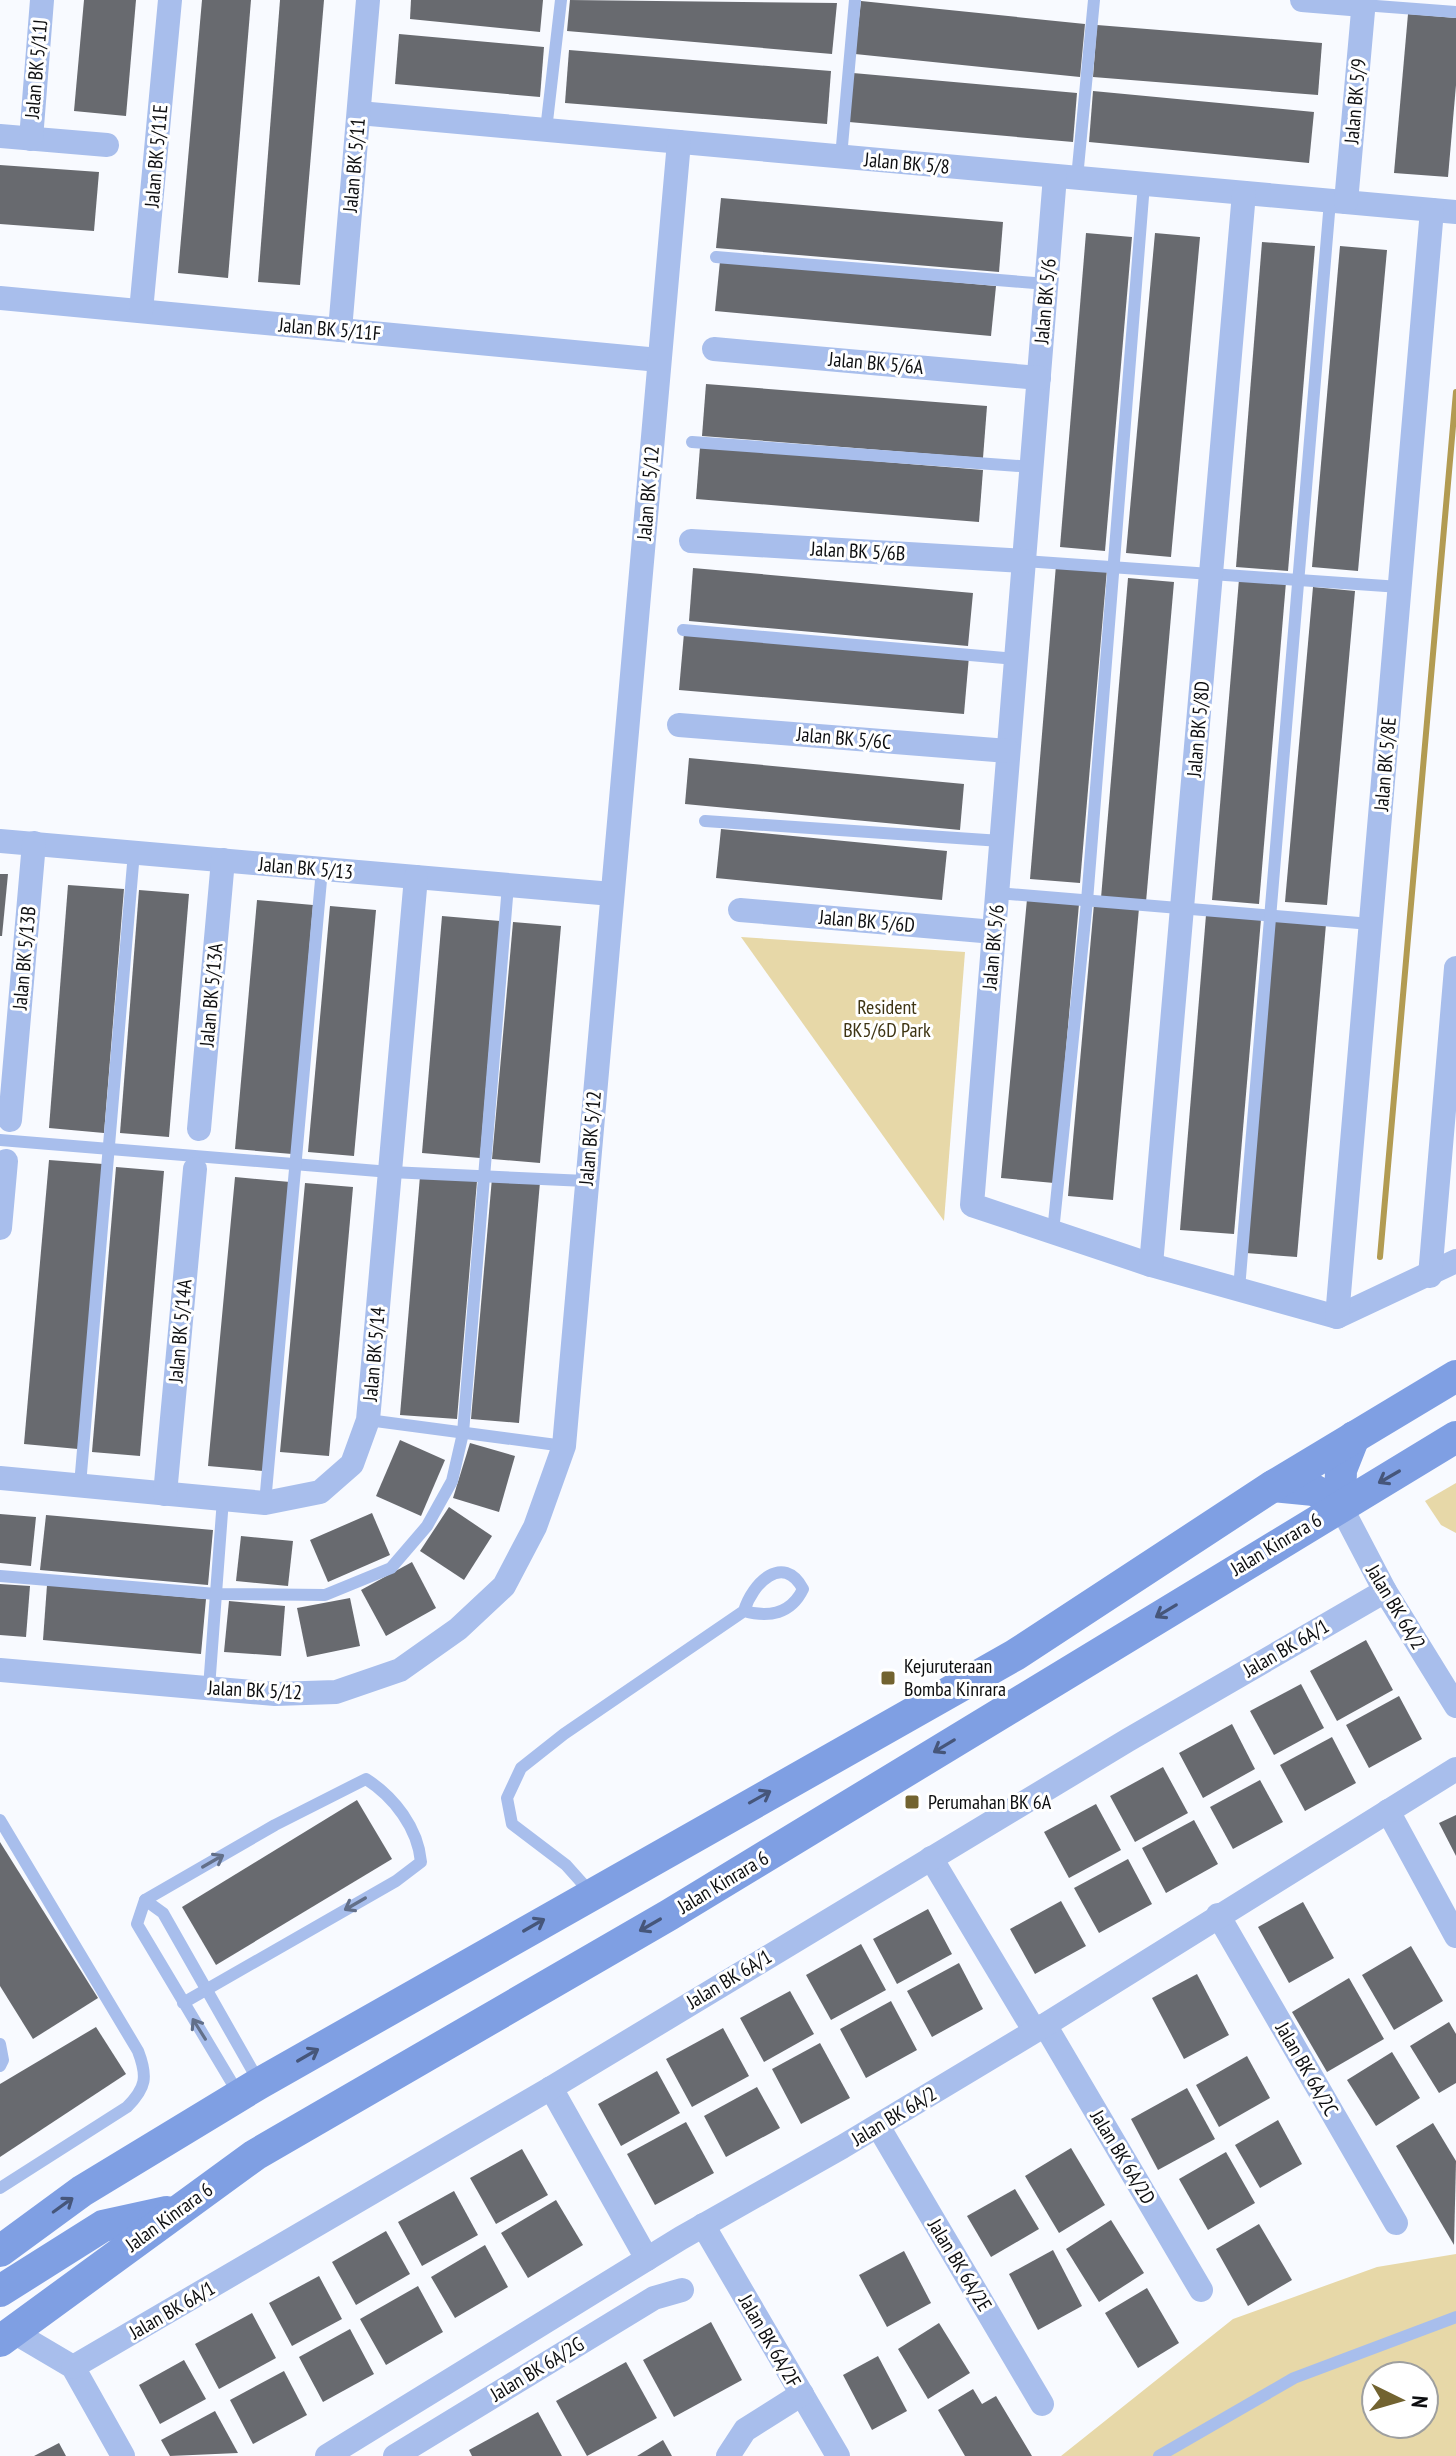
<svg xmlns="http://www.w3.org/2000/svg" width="1456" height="2456" font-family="'PT Sans Narrow',sans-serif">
	<rect width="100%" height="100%" fill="#f8faff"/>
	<g fill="#e7d8a8" fill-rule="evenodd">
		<path d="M 741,937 L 965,952 L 944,1221 Z"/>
		<path d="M 1456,1483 L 1456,1533 L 1441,1525 L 1425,1501 Z"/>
		<path d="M 1456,2254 L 1456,2456 L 1061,2456 L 1233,2319 L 1377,2267 ZM 1376,2376 L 1424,2376 L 1424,2424 L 1376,2424 Z"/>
	</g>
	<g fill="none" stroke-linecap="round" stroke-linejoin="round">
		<path stroke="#b29b52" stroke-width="6" d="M 1380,1257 L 1456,392"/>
	</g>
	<g fill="#686a6f">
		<path d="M 84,0 L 136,0 L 126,116 L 74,111 Z"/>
		<path d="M 202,0 L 251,0 L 228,278 L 178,273 Z"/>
		<path d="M 280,0 L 324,0 L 300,285 L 258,282 Z"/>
		<path d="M 411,0 L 543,0 L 540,32 L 410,19 Z"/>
		<path d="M 570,0 L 837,3 L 832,54 L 567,31 Z"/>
		<path d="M 861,1 L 1085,24 L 1080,77 L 855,54 Z"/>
		<path d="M 1408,14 L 1456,18 L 1456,85 L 1448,177 L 1394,173 Z"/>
		<path d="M 1097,25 L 1322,43 L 1318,95 L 1093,77 Z"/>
		<path d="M 399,34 L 544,47 L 540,97 L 395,84 Z"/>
		<path d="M 569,50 L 831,71 L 827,124 L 565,103 Z"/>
		<path d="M 853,73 L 1077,93 L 1073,142 L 849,122 Z"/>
		<path d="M 1093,91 L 1314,112 L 1309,163 L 1089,142 Z"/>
		<path d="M 0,165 L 99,172 L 94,231 L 0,224 Z"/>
		<path d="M 721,198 L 1003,222 L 999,272 L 716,248 Z"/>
		<path d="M 1086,233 L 1132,237 L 1105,551 L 1060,547 Z"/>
		<path d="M 1155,233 L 1200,237 L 1171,557 L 1126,553 Z"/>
		<path d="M 1262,242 L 1315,246 L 1288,571 L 1236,567 Z"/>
		<path d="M 1340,246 L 1387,250 L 1358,571 L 1312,567 Z"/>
		<path d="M 720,261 L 996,286 L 991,336 L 715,311 Z"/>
		<path d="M 706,384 L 987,406 L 983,458 L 702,436 Z"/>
		<path d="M 700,447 L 983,470 L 979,522 L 696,499 Z"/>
		<path d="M 1056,565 L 1107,569 L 1080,883 L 1030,879 Z"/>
		<path d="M 693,568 L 973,593 L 968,646 L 689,621 Z"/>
		<path d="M 1128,578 L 1174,582 L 1146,902 L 1101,898 Z"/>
		<path d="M 1239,579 L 1286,582 L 1259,904 L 1212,900 Z"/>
		<path d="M 1313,587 L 1355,591 L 1327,905 L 1285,902 Z"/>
		<path d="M 684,633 L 969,656 L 964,714 L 679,690 Z"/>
		<path d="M 689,758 L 964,784 L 960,830 L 685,804 Z"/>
		<path d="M 721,829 L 947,851 L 942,900 L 716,878 Z"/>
		<path d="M 0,874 L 8,874 L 2,936 L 0,936 Z"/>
		<path d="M 68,885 L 124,889 L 104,1133 L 49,1128 Z"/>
		<path d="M 139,890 L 189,894 L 169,1137 L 120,1133 Z"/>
		<path d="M 1027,899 L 1079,904 L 1054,1183 L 1001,1178 Z"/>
		<path d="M 257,900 L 313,905 L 292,1154 L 235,1149 Z"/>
		<path d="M 1094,904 L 1139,908 L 1113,1200 L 1068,1196 Z"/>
		<path d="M 330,906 L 376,910 L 354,1156 L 308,1152 Z"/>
		<path d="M 1206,915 L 1261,919 L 1234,1234 L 1180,1230 Z"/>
		<path d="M 442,916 L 500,921 L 480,1158 L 422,1153 Z"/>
		<path d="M 1274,920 L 1326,924 L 1297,1257 L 1246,1253 Z"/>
		<path d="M 513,922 L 561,926 L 540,1163 L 492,1159 Z"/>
		<path d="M 49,1160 L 103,1164 L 78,1449 L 24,1444 Z"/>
		<path d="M 116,1167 L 164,1171 L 140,1456 L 92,1452 Z"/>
		<path d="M 420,1176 L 477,1181 L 457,1419 L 400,1415 Z"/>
		<path d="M 235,1177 L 290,1182 L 263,1471 L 208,1466 Z"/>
		<path d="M 492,1178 L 540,1182 L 519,1423 L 471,1419 Z"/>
		<path d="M 305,1183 L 353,1187 L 329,1456 L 280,1452 Z"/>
		<path d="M 400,1440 L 445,1460 L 421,1516 L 376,1496 Z"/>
		<path d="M 470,1443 L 515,1456 L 499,1512 L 453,1498 Z"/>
		<path d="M 449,1507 L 492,1536 L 464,1580 L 420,1551 Z"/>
		<path d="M 372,1513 L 390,1555 L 328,1582 L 310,1540 Z"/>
		<path d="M 0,1514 L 36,1517 L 31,1566 L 0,1563 Z"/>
		<path d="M 46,1515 L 213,1530 L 208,1585 L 40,1570 Z"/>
		<path d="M 241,1536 L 293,1541 L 288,1586 L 236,1581 Z"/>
		<path d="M 412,1562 L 436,1608 L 386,1636 L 361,1590 Z"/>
		<path d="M 0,1584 L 30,1586 L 26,1637 L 0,1635 Z"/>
		<path d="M 47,1585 L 206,1599 L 201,1654 L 43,1640 Z"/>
		<path d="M 350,1598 L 360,1646 L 307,1657 L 297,1608 Z"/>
		<path d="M 229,1601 L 285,1606 L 281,1656 L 224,1652 Z"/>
		<path d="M 1366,1640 L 1393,1690 L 1337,1721 L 1310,1671 Z"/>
		<path d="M 1301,1684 L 1324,1728 L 1274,1755 L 1250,1711 Z"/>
		<path d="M 1399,1696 L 1422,1739 L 1369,1768 L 1346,1725 Z"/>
		<path d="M 1232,1724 L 1255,1769 L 1203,1798 L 1179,1753 Z"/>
		<path d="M 1332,1737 L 1356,1783 L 1305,1811 L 1280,1765 Z"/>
		<path d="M 1163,1767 L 1188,1813 L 1135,1842 L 1110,1796 Z"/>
		<path d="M 1260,1780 L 1283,1822 L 1233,1849 L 1210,1807 Z"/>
		<path d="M 357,1800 L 392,1859 L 216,1965 L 182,1907 Z"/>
		<path d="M 1096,1804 L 1121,1850 L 1069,1878 L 1044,1832 Z"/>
		<path d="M 1456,1815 L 1456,1856 L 1439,1823 Z"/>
		<path d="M 1194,1820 L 1218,1864 L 1166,1893 L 1142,1848 Z"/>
		<path d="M 0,1842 L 98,1998 L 33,2039 L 0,1986 Z"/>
		<path d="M 1128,1859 L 1152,1904 L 1099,1933 L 1074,1888 Z"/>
		<path d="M 1061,1901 L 1086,1946 L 1035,1974 L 1010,1929 Z"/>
		<path d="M 1303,1902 L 1334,1958 L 1289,1983 L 1258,1927 Z"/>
		<path d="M 928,1909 L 952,1954 L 897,1984 L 873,1939 Z"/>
		<path d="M 861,1944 L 886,1990 L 831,2020 L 806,1975 Z"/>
		<path d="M 1411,1946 L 1443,2001 L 1394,2030 L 1362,1975 Z"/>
		<path d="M 959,1963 L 983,2009 L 932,2037 L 907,1991 Z"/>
		<path d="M 1197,1974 L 1229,2035 L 1184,2059 L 1152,1998 Z"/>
		<path d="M 1349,1978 L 1384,2039 L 1327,2072 L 1292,2012 Z"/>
		<path d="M 790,1991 L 814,2034 L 764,2062 L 740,2018 Z"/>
		<path d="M 891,2001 L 917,2050 L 866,2078 L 840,2029 Z"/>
		<path d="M 1449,2022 L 1456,2034 L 1456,2083 L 1439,2093 L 1410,2046 Z"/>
		<path d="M 96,2027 L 126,2074 L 0,2157 L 0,2084 Z"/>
		<path d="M 723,2028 L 749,2076 L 692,2107 L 666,2059 Z"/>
		<path d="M 820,2043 L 850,2098 L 801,2124 L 772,2069 Z"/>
		<path d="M 1392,2052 L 1420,2098 L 1376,2126 L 1347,2080 Z"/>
		<path d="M 1247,2056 L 1270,2098 L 1219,2127 L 1196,2085 Z"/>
		<path d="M 657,2071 L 680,2113 L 621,2146 L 598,2104 Z"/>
		<path d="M 757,2087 L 780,2128 L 726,2157 L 704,2116 Z"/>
		<path d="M 1187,2088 L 1215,2139 L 1158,2170 L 1131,2119 Z"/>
		<path d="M 1278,2120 L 1302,2164 L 1260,2188 L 1235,2145 Z"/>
		<path d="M 686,2122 L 714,2173 L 655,2205 L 627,2154 Z"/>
		<path d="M 1433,2123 L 1456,2161 L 1454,2245 L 1396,2146 Z"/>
		<path d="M 1071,2148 L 1105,2205 L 1059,2233 L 1025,2176 Z"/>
		<path d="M 522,2149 L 548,2195 L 496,2224 L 470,2178 Z"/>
		<path d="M 1226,2152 L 1255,2203 L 1208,2230 L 1179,2179 Z"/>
		<path d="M 1015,2189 L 1039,2229 L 991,2257 L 967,2216 Z"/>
		<path d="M 454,2191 L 478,2235 L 422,2266 L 398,2222 Z"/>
		<path d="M 556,2200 L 583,2245 L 528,2278 L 501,2233 Z"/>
		<path d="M 1111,2220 L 1144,2273 L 1099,2302 L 1066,2249 Z"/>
		<path d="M 1259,2224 L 1292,2280 L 1248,2306 L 1216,2249 Z"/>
		<path d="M 386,2231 L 410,2274 L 356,2305 L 332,2262 Z"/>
		<path d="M 485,2245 L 508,2287 L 455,2318 L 431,2277 Z"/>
		<path d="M 1053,2250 L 1082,2306 L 1038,2330 L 1009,2274 Z"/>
		<path d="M 904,2251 L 931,2303 L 887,2327 L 859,2275 Z"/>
		<path d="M 319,2276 L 342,2319 L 292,2346 L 269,2303 Z"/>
		<path d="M 418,2286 L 443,2332 L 386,2365 L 360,2319 Z"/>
		<path d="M 1147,2288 L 1179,2343 L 1138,2368 L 1105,2313 Z"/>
		<path d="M 252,2313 L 276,2358 L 219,2389 L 195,2344 Z"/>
		<path d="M 711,2322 L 742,2380 L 674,2417 L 643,2360 Z"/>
		<path d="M 939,2323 L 970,2373 L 928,2399 L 898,2349 Z"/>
		<path d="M 350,2329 L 374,2374 L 323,2402 L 299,2357 Z"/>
		<path d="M 878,2356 L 907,2411 L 872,2430 L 843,2375 Z"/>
		<path d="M 184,2360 L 206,2399 L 160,2424 L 139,2385 Z"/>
		<path d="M 626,2362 L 657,2418 L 587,2456 L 556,2401 Z"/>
		<path d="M 284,2371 L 307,2415 L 253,2444 L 230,2400 Z"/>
		<path d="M 973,2389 L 982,2404 L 996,2396 L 1032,2456 L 965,2456 L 938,2410 Z"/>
		<path d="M 215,2411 L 238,2453 L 170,2456 L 161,2440 Z"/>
		<path d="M 538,2412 L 562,2456 L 472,2456 L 469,2450 Z"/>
		<path d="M 663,2440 L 672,2456 L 637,2456 Z"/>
		<path d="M 59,2443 L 66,2456 L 34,2456 Z"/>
	</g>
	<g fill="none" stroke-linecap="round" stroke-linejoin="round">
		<g stroke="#a8beec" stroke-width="12">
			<path d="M 1363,5 L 1456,12"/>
			<path d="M 546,130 L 561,0"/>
			<path d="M 841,157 L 855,0"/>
			<path d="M 1077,178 L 1094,0"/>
			<path d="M 716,257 L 1047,284"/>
			<path d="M 692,442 L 1032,467"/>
			<path d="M 1024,561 L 1400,587"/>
			<path d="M 683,630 L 1016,659"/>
			<path d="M 705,821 L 1001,841"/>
			<path d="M 997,893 L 1371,924"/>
			<path d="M 0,1140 L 390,1172 L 586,1181"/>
			<path d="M 1053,1232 L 1087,901 L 1144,184"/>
			<path d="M 1239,1289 L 1330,201"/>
			<path d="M 368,1420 L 564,1446"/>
			<path d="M 80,1485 L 134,852"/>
			<path d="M 265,1503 L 322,869"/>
			<path d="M 0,1576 L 216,1594 L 325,1595 L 391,1568 L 427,1526 L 452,1481 L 463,1433 L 508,885"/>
			<path d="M 209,1688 L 223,1499"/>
			<path d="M 0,1820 L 138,2051 C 148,2077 146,2088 127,2107 L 0,2188"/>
			<path d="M 591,1893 L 566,1865 L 512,1824 L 507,1798 L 521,1768 L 564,1734 L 744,1611 C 752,1584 783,1552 803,1589 C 791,1614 769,1618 744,1611"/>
			<path d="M 145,1900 L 163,1913 L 259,2082"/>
			<path d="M 183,2003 L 396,1881 L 421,1862 C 418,1828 394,1797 366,1779 L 275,1825 L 145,1900 L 137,1924 L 238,2093"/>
			<path d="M 0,2044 L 3,2060 L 0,2066"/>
			<path d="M 1159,2456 L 1294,2378 L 1456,2317"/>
		</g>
		<g stroke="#a8beec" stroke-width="24">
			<path d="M 1302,0 L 1363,5"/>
			<path d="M 359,113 L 1456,212"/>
			<path d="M 0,136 L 107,145"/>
			<path d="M 31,139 L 42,0"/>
			<path d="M 1055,176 L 972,1205 L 1151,1265 L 1337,1317 L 1456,1261"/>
			<path d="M 1346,202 L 1364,0"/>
			<path d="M 0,298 L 659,360"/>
			<path d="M 141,311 L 170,0"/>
			<path d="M 340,330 L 368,0"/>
			<path d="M 714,349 L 1039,378"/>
			<path d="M 691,541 L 1024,561"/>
			<path d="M 679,725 L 1008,751"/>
			<path d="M 0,841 L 612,894"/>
			<path d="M 740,910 L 994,932"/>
			<path d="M 10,1120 L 34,843"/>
			<path d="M 199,1129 L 223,860"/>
			<path d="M 0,1228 L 6,1161"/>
			<path d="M 1151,1265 L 1244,193"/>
			<path d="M 1430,1276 L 1456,968"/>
			<path d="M 1337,1317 L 1432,210"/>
			<path d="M 0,1478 L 265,1503 L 320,1492 L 352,1464 L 368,1420 L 416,877"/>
			<path d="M 165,1494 L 195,1169"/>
			<path d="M 1340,1505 L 1385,1591 L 1456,1706"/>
			<path d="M 0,1670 L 275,1694 L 336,1692 L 400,1670 L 458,1629 L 504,1586 L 535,1527 L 564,1446 L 679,142"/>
			<path d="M 1388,1811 L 1456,1936"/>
			<path d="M 931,1858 L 1034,2030"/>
			<path d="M 1218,1915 L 1396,2223"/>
			<path d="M 1045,2025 L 1201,2290"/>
			<path d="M 551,2088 L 647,2259"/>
			<path d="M 878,2126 L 1042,2404"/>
			<path d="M 703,2225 L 838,2456"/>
			<path d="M 12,2331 L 73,2367 L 123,2456"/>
			<path d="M 73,2367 L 551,2088 L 1128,1740 L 1385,1591"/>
			<path d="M 327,2456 L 681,2238 L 842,2147 L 1045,2025 L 1456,1769"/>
			<path d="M 395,2456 L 654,2298 L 682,2290"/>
			<path d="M 728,2456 L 745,2430 L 802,2394"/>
		</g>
		<g stroke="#7f9fe3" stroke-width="32">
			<path d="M 1273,1486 L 1314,1490 L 1340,1505 L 1341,1470 L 1354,1437"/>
			<path d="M 0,2251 L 82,2191 L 260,2083 L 1015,1655 L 1273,1486 L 1456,1376"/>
			<path d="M 0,2291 L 103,2226 L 167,2212"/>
			<path d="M 0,2341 L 255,2155 L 669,1915 L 1456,1437"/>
		</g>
	</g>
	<defs><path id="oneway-shaft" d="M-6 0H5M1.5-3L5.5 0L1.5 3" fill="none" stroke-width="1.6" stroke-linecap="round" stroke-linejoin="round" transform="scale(2)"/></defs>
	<g stroke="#46567a">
		<use href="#oneway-shaft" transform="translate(1389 1477) rotate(150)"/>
		<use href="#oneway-shaft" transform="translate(1166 1611) rotate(149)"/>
		<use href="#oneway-shaft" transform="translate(944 1746) rotate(149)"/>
		<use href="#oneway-shaft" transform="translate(760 1797) rotate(-29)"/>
		<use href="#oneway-shaft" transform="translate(534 1925) rotate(-30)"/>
		<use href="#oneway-shaft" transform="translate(650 1925) rotate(150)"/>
		<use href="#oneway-shaft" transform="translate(308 2055) rotate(-30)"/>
		<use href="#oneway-shaft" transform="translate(63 2205) rotate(-36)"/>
	</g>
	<g stroke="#626f89">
		<use href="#oneway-shaft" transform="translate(213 1861) rotate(-30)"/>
		<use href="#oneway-shaft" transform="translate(355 1904) rotate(150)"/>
		<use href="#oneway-shaft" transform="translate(199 2029) rotate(-122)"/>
	</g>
	<g fill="#726330" stroke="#fff" stroke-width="3">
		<rect x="880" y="1670" width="16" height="16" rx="4"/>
		<rect x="904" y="1794" width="16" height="16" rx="4"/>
	</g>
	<g text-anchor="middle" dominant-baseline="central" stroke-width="6" stroke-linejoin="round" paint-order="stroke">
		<g font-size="20" fill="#0d0e10" stroke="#fff">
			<text transform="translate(36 69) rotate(-85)">Jalan BK 5/11J</text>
			<text transform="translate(1355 101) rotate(-85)">Jalan BK 5/9</text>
			<text transform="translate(156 156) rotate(-85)">Jalan BK 5/11E</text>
			<text transform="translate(907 163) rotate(5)">Jalan BK 5/8</text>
			<text transform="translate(354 165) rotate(-85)">Jalan BK 5/11</text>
			<text transform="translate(1045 301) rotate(-85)">Jalan BK 5/6</text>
			<text transform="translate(330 329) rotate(5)">Jalan BK 5/11F</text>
			<text transform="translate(876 363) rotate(5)">Jalan BK 5/6A</text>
			<text transform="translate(648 493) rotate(-85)">Jalan BK 5/12</text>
			<text transform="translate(858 551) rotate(3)">Jalan BK 5/6B</text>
			<text transform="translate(1198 729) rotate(-85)">Jalan BK 5/8D</text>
			<text transform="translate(844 738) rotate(5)">Jalan BK 5/6C</text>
			<text transform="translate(1385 764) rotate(-85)">Jalan BK 5/8E</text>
			<text transform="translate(306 868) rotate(5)">Jalan BK 5/13</text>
			<text transform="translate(867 921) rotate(5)">Jalan BK 5/6D</text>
			<text transform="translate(993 947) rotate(-85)">Jalan BK 5/6</text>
			<text transform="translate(24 958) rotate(-85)">Jalan BK 5/13B</text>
			<text transform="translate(211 995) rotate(-85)">Jalan BK 5/13A</text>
			<text transform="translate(590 1138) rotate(-85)">Jalan BK 5/12</text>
			<text transform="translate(180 1331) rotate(-85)">Jalan BK 5/14A</text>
			<text transform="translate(374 1354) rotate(-85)">Jalan BK 5/14</text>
			<text transform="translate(1276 1544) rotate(-31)">Jalan Kinrara 6</text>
			<text transform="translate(1396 1607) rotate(59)">Jalan BK 6A/2</text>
			<text transform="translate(1286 1648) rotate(-30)">Jalan BK 6A/1</text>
			<text transform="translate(255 1690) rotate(3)">Jalan BK 5/12</text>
			<text transform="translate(723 1882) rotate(-31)">Jalan Kinrara 6</text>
			<text transform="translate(729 1979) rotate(-31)">Jalan BK 6A/1</text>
			<text transform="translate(1307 2069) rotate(60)">Jalan BK 6A/2C</text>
			<text transform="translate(894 2116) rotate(-31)">Jalan BK 6A/2</text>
			<text transform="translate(1123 2157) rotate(59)">Jalan BK 6A/2D</text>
			<text transform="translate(169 2217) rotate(-36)">Jalan Kinrara 6</text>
			<text transform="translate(960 2265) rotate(59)">Jalan BK 6A/2E</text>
			<text transform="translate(172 2310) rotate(-30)">Jalan BK 6A/1</text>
			<text transform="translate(770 2341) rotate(60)">Jalan BK 6A/2F</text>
			<text transform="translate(537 2369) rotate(-31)">Jalan BK 6A/2G</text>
		</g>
		<g font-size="20" fill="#3e3413" stroke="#fff">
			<text x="887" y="1007">Resident<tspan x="887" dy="23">BK5/6D Park</tspan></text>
		</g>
		<g font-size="20" fill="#0d0e10" stroke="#fff" text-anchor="start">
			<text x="904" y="1666">Kejuruteraan<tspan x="904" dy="23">Bomba Kinrara</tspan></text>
			<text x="928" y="1802">Perumahan BK 6A</text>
		</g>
	</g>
	<g transform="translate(1400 2400) rotate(95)"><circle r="38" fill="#ffffff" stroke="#9e9f9f" stroke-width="2"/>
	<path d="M0-6L14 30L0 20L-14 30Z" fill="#726330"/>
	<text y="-12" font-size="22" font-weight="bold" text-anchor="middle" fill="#0d0e10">N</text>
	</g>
</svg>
